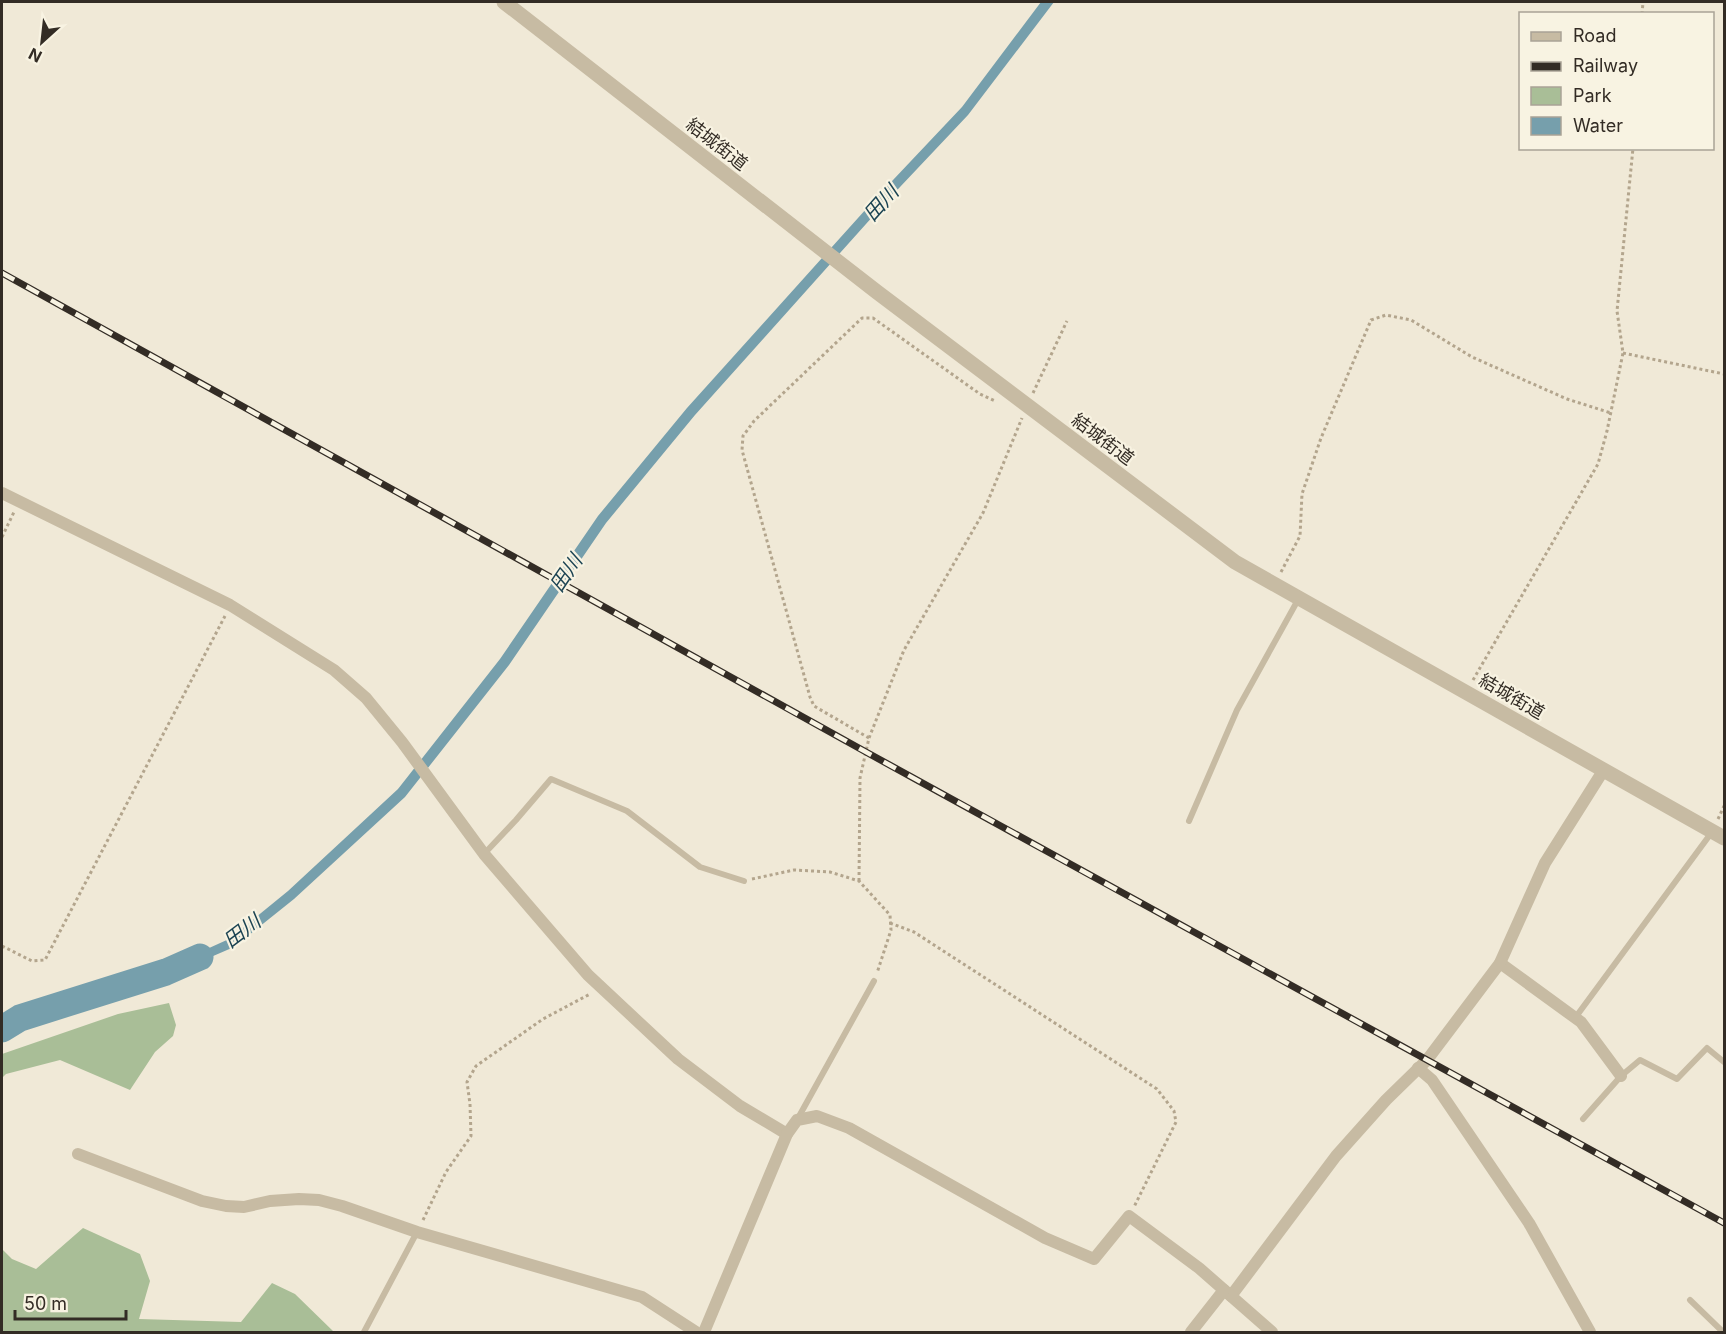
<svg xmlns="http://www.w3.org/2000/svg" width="1726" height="1334" font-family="Inter,'Noto Sans JP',sans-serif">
	<rect width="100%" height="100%" fill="#f0e9d7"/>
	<g fill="#a9be97">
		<path d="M 169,1003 L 176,1025 L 173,1036 L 155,1052 L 130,1090 L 60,1060 L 6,1074 L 2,1078 L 2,1054 L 118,1014 Z"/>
		<path d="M 83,1228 L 140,1254 L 150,1281 L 139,1319 L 241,1322 L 272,1283 L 295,1294 L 334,1332 L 2,1332 L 2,1249 L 12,1259 L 36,1269 Z"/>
	</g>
	<path fill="#769fac" d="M 1041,2 L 1054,2 L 968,115 L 883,205 L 695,415 L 606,523 L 509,665 L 405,797 L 294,899 L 234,947 L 167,976 L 165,968 L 229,939 L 288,891 L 398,789 L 500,659 L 598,516 L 687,408 L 876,198 L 962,107 Z"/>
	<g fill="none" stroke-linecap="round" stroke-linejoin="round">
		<path stroke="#769fac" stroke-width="27" d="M 2,1029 L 20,1018 L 166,972 L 200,957"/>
		<g stroke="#b3a58d" stroke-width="3" stroke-dasharray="3 3" stroke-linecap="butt">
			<path d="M 1642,14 L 1643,2"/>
			<path d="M 1623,353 L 1724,374"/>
			<path d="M 1033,393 L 1067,321"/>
			<path d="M 2,537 L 14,512"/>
			<path d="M 1281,572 L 1300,536 L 1302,494 L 1321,438 L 1371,320 L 1386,315 L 1411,320 L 1472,357 L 1567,399 L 1611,413"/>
			<path d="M 1473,680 L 1598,464 L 1607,431 L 1623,353 L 1617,311 L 1633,148"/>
			<path d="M 869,738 L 814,706 L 810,697 L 742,450 L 743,436 L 754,421 L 862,318 L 873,318 L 980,394 L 995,401"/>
			<path d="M 1718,819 L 1724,806"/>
			<path d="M 752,879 L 794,870 L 830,872 L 859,881 L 890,915 L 891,930 L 877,973"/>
			<path d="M 859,881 L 860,778 L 869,738 L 904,650 L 983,513 L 1022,418"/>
			<path d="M 890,923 L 914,932 L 1157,1089 L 1174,1111 L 1176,1122 L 1134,1207"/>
			<path d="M 2,946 L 32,961 L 45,960 L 225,616"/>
			<path d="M 423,1220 L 446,1172 L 471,1136 L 470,1104 L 467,1082 L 476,1066 L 543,1019 L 590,994"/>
		</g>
		<g stroke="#c7bba3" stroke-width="6">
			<path d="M 1189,821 L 1237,710 L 1299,598"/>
			<path d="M 484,854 L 516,820 L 551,779 L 627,811 L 700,867 L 744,881"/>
			<path d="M 1575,1018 L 1712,832"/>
			<path d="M 1583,1119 L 1621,1076 L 1640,1060 L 1677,1079 L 1707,1048 L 1724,1062"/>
			<path d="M 797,1120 L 874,981"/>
			<path d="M 1690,1300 L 1723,1332"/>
			<path d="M 364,1332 L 417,1232"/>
		</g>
		<g stroke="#c7bba3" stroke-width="12">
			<path d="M 2,493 L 230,605 L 334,670 L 366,698 L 402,742 L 484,854 L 588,975 L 678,1059 L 740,1106 L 787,1134"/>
			<path d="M 1500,963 L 1581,1022 L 1621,1076"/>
			<path d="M 1418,1068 L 1432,1080 L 1529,1223 L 1590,1332"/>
			<path d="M 78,1154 L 202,1201 L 226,1206 L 244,1207 L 270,1201 L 299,1199 L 319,1200 L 342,1206 L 417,1232 L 642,1297 L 696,1332"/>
			<path d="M 1231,1296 L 1336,1156 L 1386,1100 L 1427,1060 L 1500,963 L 1545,863 L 1603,771"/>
			<path d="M 704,1332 L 787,1134 L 797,1120 L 817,1116 L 849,1128 L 1045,1238 L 1094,1259 L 1129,1216 L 1199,1268 L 1272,1332"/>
			<path d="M 1191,1332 L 1224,1290"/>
		</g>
		<path stroke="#c7bba3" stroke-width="15" d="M 504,2 L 877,292 L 1235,562 L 1724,838"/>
		<g stroke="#332c25" stroke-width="7">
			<path id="rail" d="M 2,273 L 866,752 L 1724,1223"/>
		</g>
		<use href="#rail" stroke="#f8f3e2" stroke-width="4.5" stroke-dasharray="14" stroke-linecap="butt"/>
	</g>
	<g text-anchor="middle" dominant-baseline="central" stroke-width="4.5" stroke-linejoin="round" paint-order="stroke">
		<g font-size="18" fill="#332c25" stroke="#f8f3e2">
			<text transform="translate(717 144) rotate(38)">結城街道</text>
			<text transform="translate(1103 439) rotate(37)">結城街道</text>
			<text transform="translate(1512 696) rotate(30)">結城街道</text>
		</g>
		<g font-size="20" font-style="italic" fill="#1c4453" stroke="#f8f3e2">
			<text transform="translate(881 203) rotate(-48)">田川</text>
			<text transform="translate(566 573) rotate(-56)">田川</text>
			<text transform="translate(242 931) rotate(-37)">田川</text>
		</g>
	</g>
	<rect width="1726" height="1334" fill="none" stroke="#332c25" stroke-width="6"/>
	<rect x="1519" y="12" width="195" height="138" fill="#f8f3e2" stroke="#a9a396" stroke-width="1.5"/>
	<rect x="1531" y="32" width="30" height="9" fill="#c7bba3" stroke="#a9a396" stroke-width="1.5"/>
	<text x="1573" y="42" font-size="18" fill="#332c25">Road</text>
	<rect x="1531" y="62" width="30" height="9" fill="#332c25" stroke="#a9a396" stroke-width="1.5"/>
	<text x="1573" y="72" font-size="18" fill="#332c25">Railway</text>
	<rect x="1531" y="87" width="30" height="18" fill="#a9be97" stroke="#a9a396" stroke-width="1.5"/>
	<text x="1573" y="102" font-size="18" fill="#332c25">Park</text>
	<rect x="1531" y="117" width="30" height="18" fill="#769fac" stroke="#a9a396" stroke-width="1.5"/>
	<text x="1573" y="132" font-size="18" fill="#332c25">Water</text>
	<g transform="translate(42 42) rotate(207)" stroke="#f8f3e2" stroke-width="4.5" paint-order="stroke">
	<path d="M0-4.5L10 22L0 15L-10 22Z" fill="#332c25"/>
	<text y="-9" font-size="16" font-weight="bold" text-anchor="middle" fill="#332c25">N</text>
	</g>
	<path d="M15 1310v9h111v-9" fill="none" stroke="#332c25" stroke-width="3"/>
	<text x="24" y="1310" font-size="18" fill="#332c25" stroke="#f8f3e2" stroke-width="4.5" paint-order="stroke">50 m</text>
</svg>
